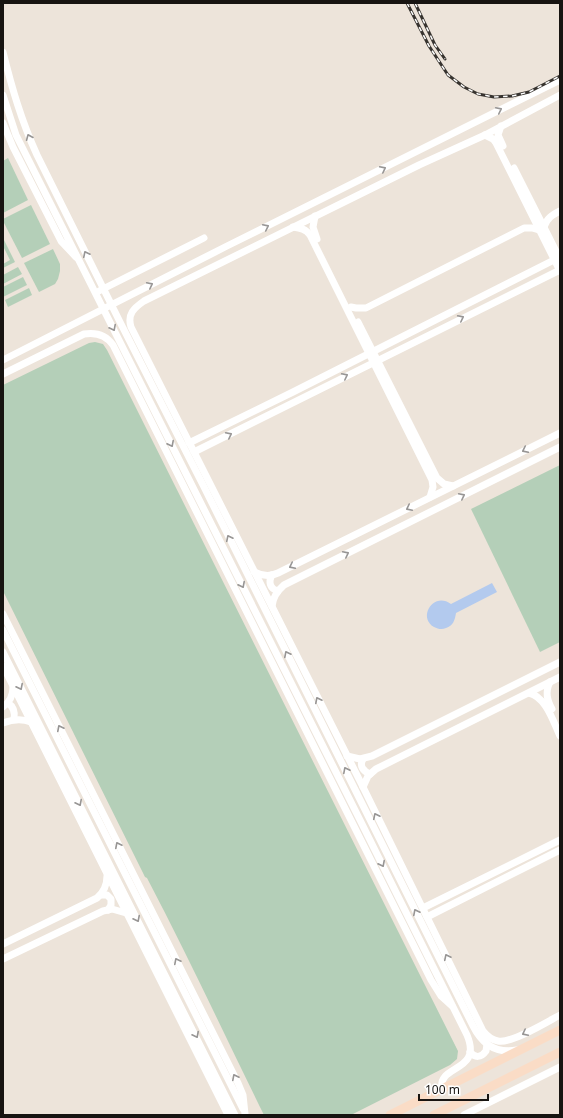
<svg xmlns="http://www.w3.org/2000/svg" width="563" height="1118" font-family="'Noto Sans',sans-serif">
	<rect width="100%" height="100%" fill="#ede4da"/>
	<g fill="#b4cfb8">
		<path d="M 8,158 L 28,200 L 3,213 L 3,161 Z"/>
		<path d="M 31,205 L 50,244 L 22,258 L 3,221 L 3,219 Z"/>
		<path d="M 3,238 L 15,262 L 3,268 L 3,264 L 10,260 L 3,246 Z"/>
		<path d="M 53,249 L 60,264 L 60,271 L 58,279 L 55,284 L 39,292 L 24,263 Z"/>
		<path d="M 18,267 L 22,274 L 3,284 L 3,275 Z"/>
		<path d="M 23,277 L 27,285 L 3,297 L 3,287 Z"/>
		<path d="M 29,288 L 32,295 L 8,307 L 5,300 Z"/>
		<path d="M 95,342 L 103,344 L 107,350 L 458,1051 L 457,1059 L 450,1065 L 351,1115 L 264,1115 C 225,1036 188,956 147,878 L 145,877 L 3,591 L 3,385 L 89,343 Z"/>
		<path d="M 560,465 L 560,642 L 540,652 L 471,509 Z"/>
	</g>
	<path fill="#b3caee" d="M 492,583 L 497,592 L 456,613 C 455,620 453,626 446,628 C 442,630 438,629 434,627 C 417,617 434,591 451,604 Z"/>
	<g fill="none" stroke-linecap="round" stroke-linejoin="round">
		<g stroke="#fff" stroke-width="7">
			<path d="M 3,52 C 12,88 21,120 37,155 L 120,322 L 204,487 L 473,1026 C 482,1044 496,1054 517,1050"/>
			<path d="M 3,95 L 16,135 L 361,822 L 467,1035 C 483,1073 437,1064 442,1089"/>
			<path d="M 560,95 L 485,135 L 419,165 L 144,301 C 134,308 127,314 131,327 L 363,787 L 483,1031 C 487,1036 491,1040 498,1041 C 511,1044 547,1022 560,1015"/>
			<path d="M 3,123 L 13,147 L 61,241 L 76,257"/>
			<path d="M 501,126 L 498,135 L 503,146"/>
			<path d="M 485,135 L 493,139 L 496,143 L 560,271"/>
			<path d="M 514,168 L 560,259"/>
			<path d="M 315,216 L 313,227 L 317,239"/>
			<path d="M 293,227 C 300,228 306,229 310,235 L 432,480 L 433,487 L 430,497"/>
			<path d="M 544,227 C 547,218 552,215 560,211"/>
			<path d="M 99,291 L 204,238"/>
			<path d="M 351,307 L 356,308 L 366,308 L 524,228 L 532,228 L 539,230"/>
			<path d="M 358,322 L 437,478 L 444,484 L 453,486"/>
			<path d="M 3,360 L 227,246 L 560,80"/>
			<path d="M 3,374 L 84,334 C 96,332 106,335 113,345 L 431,980 L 441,996 L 452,1006"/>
			<path d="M 189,443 L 293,392 L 560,257"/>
			<path d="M 194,452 L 560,270"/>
			<path d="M 254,572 C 262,576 270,577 278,573 L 560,433"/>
			<path d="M 272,575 C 268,582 270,589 278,591"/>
			<path d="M 272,606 C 273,597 277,591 284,585 L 560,447"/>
			<path d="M 3,614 L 238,1083 L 243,1095 L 245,1114"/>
			<path d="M 3,630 L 243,1109"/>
			<path d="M 3,652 L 235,1115"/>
			<path d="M 3,666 L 228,1115"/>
			<path d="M 550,682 C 545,692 547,700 552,709"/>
			<path d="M 529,693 C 546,697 553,721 560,736"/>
			<path d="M 8,703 C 14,707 15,713 14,719"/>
			<path d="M 3,707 C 10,702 13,696 13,687"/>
			<path d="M 3,723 C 13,719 21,718 31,722"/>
			<path d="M 347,756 L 360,759 L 372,756 L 560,662"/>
			<path d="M 363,759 C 359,766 363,771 370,774"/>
			<path d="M 363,787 L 368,776 L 376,769 L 560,677"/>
			<path d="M 101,895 L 107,895 L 111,899 L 111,905 L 108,910"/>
			<path d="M 423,908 L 560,840"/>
			<path d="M 427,917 L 560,850"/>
			<path d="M 3,944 L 97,898 C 104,892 107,885 107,876"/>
			<path d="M 3,959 L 103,911 L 112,909 L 126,913"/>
			<path d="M 470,1052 C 475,1058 481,1058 486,1051 L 487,1044"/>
			<path d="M 464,1115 L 560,1067"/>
		</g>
		<g stroke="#fadcc6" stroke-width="9">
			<path d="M 390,1115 L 560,1030"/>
			<path d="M 434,1115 L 560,1052"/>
		</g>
		<g stroke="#37332f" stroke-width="3">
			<g id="rail">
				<path d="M 407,3 L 429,46 L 448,75 L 464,87 L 478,94 L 494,97 L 512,96 L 529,92 L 560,76"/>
				<path d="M 415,3 L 435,45 L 445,59"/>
			</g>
		</g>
		<use href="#rail" stroke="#fff" stroke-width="1.5" stroke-dasharray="4.5" stroke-linecap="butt"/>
	</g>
	<defs><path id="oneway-chevron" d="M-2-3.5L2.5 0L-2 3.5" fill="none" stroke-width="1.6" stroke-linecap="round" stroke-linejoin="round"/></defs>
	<g stroke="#979594">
		<use href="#oneway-chevron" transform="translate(499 110) rotate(-26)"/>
		<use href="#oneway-chevron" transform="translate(29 137) rotate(-113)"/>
		<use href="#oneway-chevron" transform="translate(383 169) rotate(-27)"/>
		<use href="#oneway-chevron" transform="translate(266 227) rotate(-26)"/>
		<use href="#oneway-chevron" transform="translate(86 254) rotate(-116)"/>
		<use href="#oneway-chevron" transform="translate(150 285) rotate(-27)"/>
		<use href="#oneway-chevron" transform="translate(461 318) rotate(-27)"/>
		<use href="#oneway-chevron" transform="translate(113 328) rotate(63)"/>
		<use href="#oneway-chevron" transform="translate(345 376) rotate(-27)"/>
		<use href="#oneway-chevron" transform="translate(229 435) rotate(-27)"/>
		<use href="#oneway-chevron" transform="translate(171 444) rotate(63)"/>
		<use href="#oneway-chevron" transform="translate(525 450) rotate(154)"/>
		<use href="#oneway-chevron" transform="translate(462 496) rotate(-27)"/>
		<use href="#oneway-chevron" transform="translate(409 508) rotate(153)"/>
		<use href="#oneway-chevron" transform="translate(229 538) rotate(-116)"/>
		<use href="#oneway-chevron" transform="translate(346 554) rotate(-27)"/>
		<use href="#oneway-chevron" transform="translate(292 566) rotate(154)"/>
		<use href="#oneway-chevron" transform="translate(242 585) rotate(63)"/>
		<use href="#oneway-chevron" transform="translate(287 654) rotate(-117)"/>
		<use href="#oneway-chevron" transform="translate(20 687) rotate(63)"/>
		<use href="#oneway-chevron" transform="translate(318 700) rotate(-117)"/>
		<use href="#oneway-chevron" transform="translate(60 728) rotate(-117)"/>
		<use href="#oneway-chevron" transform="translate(346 770) rotate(-117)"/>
		<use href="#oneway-chevron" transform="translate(79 803) rotate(63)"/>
		<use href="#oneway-chevron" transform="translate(376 816) rotate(-116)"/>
		<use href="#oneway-chevron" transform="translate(118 845) rotate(-117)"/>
		<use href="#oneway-chevron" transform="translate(382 864) rotate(63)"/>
		<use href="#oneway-chevron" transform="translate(416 912) rotate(-117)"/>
		<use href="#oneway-chevron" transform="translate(137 919) rotate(63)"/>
		<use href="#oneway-chevron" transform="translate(447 957) rotate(-116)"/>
		<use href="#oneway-chevron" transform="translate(177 961) rotate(-117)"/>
		<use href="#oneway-chevron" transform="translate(525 1033) rotate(153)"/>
		<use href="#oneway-chevron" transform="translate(196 1035) rotate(63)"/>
		<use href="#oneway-chevron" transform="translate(235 1077) rotate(-117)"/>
	</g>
	<rect width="563" height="1118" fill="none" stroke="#171411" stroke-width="8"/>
	<path d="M419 1094v6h69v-6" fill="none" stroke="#171411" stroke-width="2"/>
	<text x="425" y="1094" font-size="12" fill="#171411" stroke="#ffffff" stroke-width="3" paint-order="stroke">100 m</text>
</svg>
